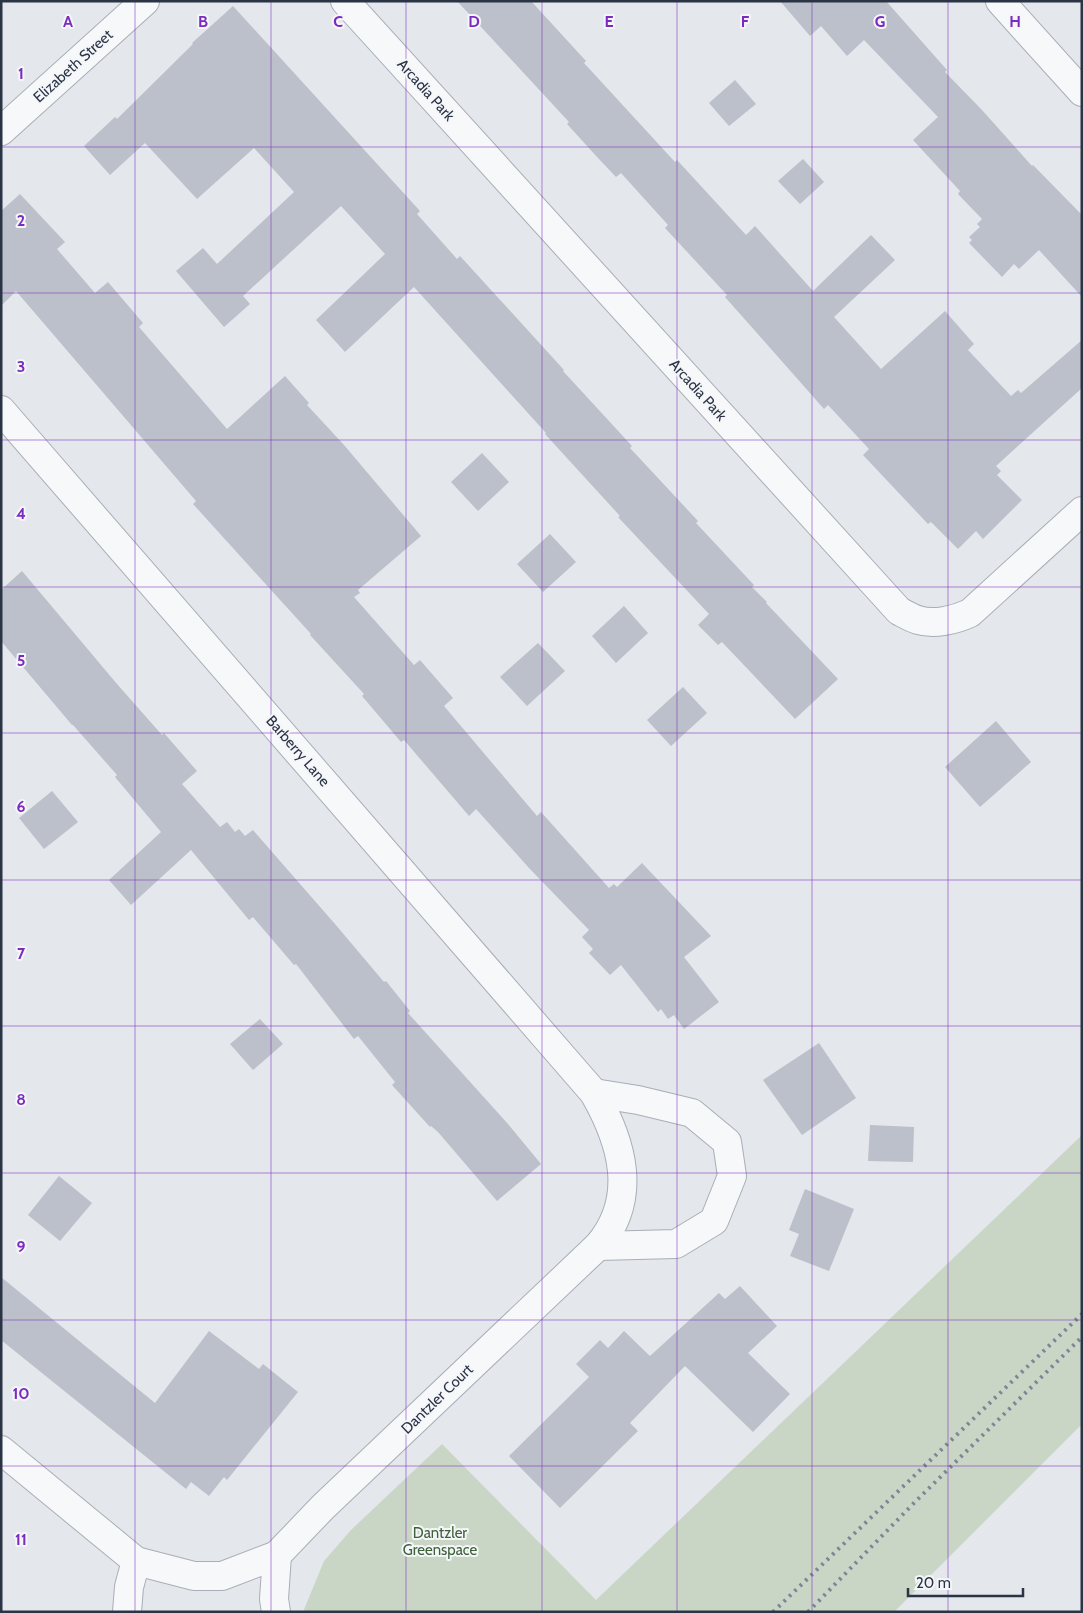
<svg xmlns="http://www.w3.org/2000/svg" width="1083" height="1613" font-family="Cabin,sans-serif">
	<rect width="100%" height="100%" fill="#e4e7ec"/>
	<path fill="#c9d6c5" d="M 1082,1135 L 1082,1424 L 894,1612 L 303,1612 L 324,1561 L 351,1530 L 442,1444 L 596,1600 Z"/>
	<g fill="#bbc0ca">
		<path d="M 457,1 L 531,1 L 586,61 L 584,63 L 675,162 L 677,160 L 746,235 L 755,226 L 813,291 L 871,235 L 895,260 L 834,317 L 881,369 L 945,311 L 974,344 L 968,350 L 1011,396 L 1018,390 L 1021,393 L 1082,340 L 1082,388 L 996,466 L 1001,471 L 997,475 L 1022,500 L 983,539 L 976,531 L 958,549 L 931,522 L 928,524 L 863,455 L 869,449 L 828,405 L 824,409 L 725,297 L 727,295 L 665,228 L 668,225 L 621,173 L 616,177 L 598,158 L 567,124 L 569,122 Z"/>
		<path d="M 780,1 L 886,1 L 947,70 L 945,72 L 982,110 L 1032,166 L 1033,165 L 1082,215 L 1082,297 L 1039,250 L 1019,269 L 1014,264 L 1002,277 L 969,243 L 972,240 L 969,237 L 980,227 L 977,224 L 982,219 L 958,194 L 960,191 L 913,140 L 938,117 L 864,40 L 847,56 L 821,26 L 810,36 Z"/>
		<path d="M 233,6 L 420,211 L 417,214 L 457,259 L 460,256 L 564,370 L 563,371 L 632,446 L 630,448 L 698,521 L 696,523 L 754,585 L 752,587 L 767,602 L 766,603 L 838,679 L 795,719 L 722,642 L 718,645 L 698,625 L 709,614 L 618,517 L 620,516 L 545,434 L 546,433 L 414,287 L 345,352 L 316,320 L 385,254 L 341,206 L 243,296 L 250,304 L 224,327 L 176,271 L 203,248 L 217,264 L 294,192 L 254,148 L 197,199 L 145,143 L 110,175 L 84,146 L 115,117 L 117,119 L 193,44 L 192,43 Z"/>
		<path d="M 735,80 L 756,104 L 729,126 L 709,103 Z"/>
		<path d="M 803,159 L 824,182 L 800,204 L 778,181 Z"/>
		<path d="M 20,194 L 65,242 L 57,249 L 95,293 L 108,282 L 143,323 L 139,327 L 227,429 L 285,376 L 309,403 L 307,405 L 344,445 L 421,536 L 358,590 L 360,593 L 354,597 L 414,665 L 420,660 L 453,698 L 444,706 L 537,816 L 541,812 L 609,888 L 614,884 L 617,887 L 642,863 L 711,936 L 684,957 L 719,1002 L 684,1029 L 674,1015 L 668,1019 L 661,1009 L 658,1012 L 621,965 L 610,975 L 589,953 L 593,949 L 582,937 L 589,930 L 529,868 L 476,809 L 469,816 L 404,740 L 401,742 L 362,696 L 364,694 L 310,635 L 311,634 L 193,504 L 196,501 L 16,291 L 1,306 L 1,211 Z"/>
		<path d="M 482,453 L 509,482 L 478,511 L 451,482 Z"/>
		<path d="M 550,534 L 576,562 L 543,592 L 517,564 Z"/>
		<path d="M 22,571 L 117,684 L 162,735 L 164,733 L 197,771 L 182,784 L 220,827 L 227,822 L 235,832 L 239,829 L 245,836 L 253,830 L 335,924 L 384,982 L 386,981 L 410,1011 L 408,1013 L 508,1124 L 541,1164 L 497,1201 L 438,1132 L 431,1126 L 430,1127 L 392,1085 L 395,1082 L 358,1036 L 354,1039 L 296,964 L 294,965 L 253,917 L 249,920 L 191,850 L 131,905 L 109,880 L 161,832 L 115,777 L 117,775 L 73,725 L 72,725 L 1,641 L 1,590 Z"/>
		<path d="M 624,606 L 648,633 L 616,663 L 592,636 Z"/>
		<path d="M 538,643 L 565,671 L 527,706 L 500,677 Z"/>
		<path d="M 683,687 L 707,713 L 671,746 L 647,720 Z"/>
		<path d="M 996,721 L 1031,762 L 980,807 L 945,767 Z"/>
		<path d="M 52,791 L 78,822 L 44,849 L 19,818 Z"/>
		<path d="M 260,1019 L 283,1044 L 253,1070 L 230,1044 Z"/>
		<path d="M 819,1043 L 856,1098 L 802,1135 L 763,1080 Z"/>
		<path d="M 870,1125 L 914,1127 L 913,1162 L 868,1161 Z"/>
		<path d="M 59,1176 L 92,1203 L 60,1241 L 28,1215 Z"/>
		<path d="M 805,1189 L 854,1209 L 829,1271 L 790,1256 L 799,1234 L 789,1230 Z"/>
		<path d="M 1,1277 L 155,1403 L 209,1331 L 259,1369 L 263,1364 L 298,1392 L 227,1480 L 224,1477 L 209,1496 L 191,1482 L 186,1489 L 1,1340 Z"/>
		<path d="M 740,1286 L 777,1326 L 748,1353 L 790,1394 L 753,1432 L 685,1366 L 630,1423 L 638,1431 L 560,1508 L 509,1456 L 589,1377 L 576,1364 L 600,1340 L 608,1348 L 624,1331 L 650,1356 L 719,1293 L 725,1299 Z"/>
	</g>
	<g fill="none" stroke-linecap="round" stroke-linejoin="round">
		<g stroke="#a9aeb7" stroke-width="30">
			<g id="street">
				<path d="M 345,1 L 899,611 C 905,614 911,618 918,620 C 934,625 955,620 970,613 L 1082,511"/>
				<path d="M 1000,1 L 1082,92"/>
				<path d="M 1,131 L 145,1"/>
				<path d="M 1,410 L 594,1093 C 622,1142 639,1198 598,1246 L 323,1507 L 277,1555 L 222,1576 L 194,1576 L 136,1561 L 1,1450"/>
				<path d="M 594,1093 L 638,1100 L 692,1113 L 727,1142 L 732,1176 L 714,1221 L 676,1244 L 598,1246"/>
				<path d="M 127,1612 L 129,1587 L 136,1561"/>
				<path d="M 276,1612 L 274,1599 L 277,1555"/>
			</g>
		</g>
		<use href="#street" stroke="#f7f8fa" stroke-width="28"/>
		<g stroke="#7d8696" stroke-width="4" stroke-dasharray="2.5 5" stroke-linecap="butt">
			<path d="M 773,1612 L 1082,1314"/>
			<path d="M 808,1612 L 912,1505 L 1082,1337"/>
		</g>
	</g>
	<path fill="none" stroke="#7b2cbf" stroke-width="1" stroke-opacity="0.55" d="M 135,1 L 135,1612M 271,1 L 271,1612M 406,1 L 406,1612M 542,1 L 542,1612M 677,1 L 677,1612M 812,1 L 812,1612M 948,1 L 948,1612M 1,147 L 1082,147M 1,293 L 1082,293M 1,440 L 1082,440M 1,587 L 1082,587M 1,733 L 1082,733M 1,880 L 1082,880M 1,1026 L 1082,1026M 1,1173 L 1082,1173M 1,1320 L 1082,1320M 1,1466 L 1082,1466"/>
	<g text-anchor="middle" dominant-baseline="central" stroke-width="4" stroke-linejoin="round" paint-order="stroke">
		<g font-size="15" fill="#2b3445" stroke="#f4f6f9">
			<text transform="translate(73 66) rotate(-42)">Elizabeth Street</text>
			<text transform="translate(426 90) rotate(48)">Arcadia Park</text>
			<text transform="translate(698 390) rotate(48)">Arcadia Park</text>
			<text transform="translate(298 751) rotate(49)">Barberry Lane</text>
			<text transform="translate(437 1399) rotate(-44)">Dantzler Court</text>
		</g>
		<g font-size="15" fill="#3f6138" stroke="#f4f6f9">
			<text x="440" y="1533">Dantzler<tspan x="440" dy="17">Greenspace</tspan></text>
		</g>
	</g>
	<g font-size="16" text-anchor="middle" font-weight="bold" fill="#7b2cbf" stroke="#f4f6f9" stroke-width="4" stroke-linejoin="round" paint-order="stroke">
		<text x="68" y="27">A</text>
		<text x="203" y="27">B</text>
		<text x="338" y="27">C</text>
		<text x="474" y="27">D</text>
		<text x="609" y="27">E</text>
		<text x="745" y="27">F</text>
		<text x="880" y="27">G</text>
		<text x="1015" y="27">H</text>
		<text x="21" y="79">1</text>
		<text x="21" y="226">2</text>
		<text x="21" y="372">3</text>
		<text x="21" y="519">4</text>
		<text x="21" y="666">5</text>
		<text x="21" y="812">6</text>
		<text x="21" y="959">7</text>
		<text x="21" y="1105">8</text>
		<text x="21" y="1252">9</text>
		<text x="21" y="1399">10</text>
		<text x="21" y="1545">11</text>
	</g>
	<rect width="1083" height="1613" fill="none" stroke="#2b3445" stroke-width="5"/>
	<path d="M908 1588v8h115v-8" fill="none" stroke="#2b3445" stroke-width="2.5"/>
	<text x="916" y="1588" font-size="15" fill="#2b3445" stroke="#f4f6f9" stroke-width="4" paint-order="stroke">20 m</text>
</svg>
